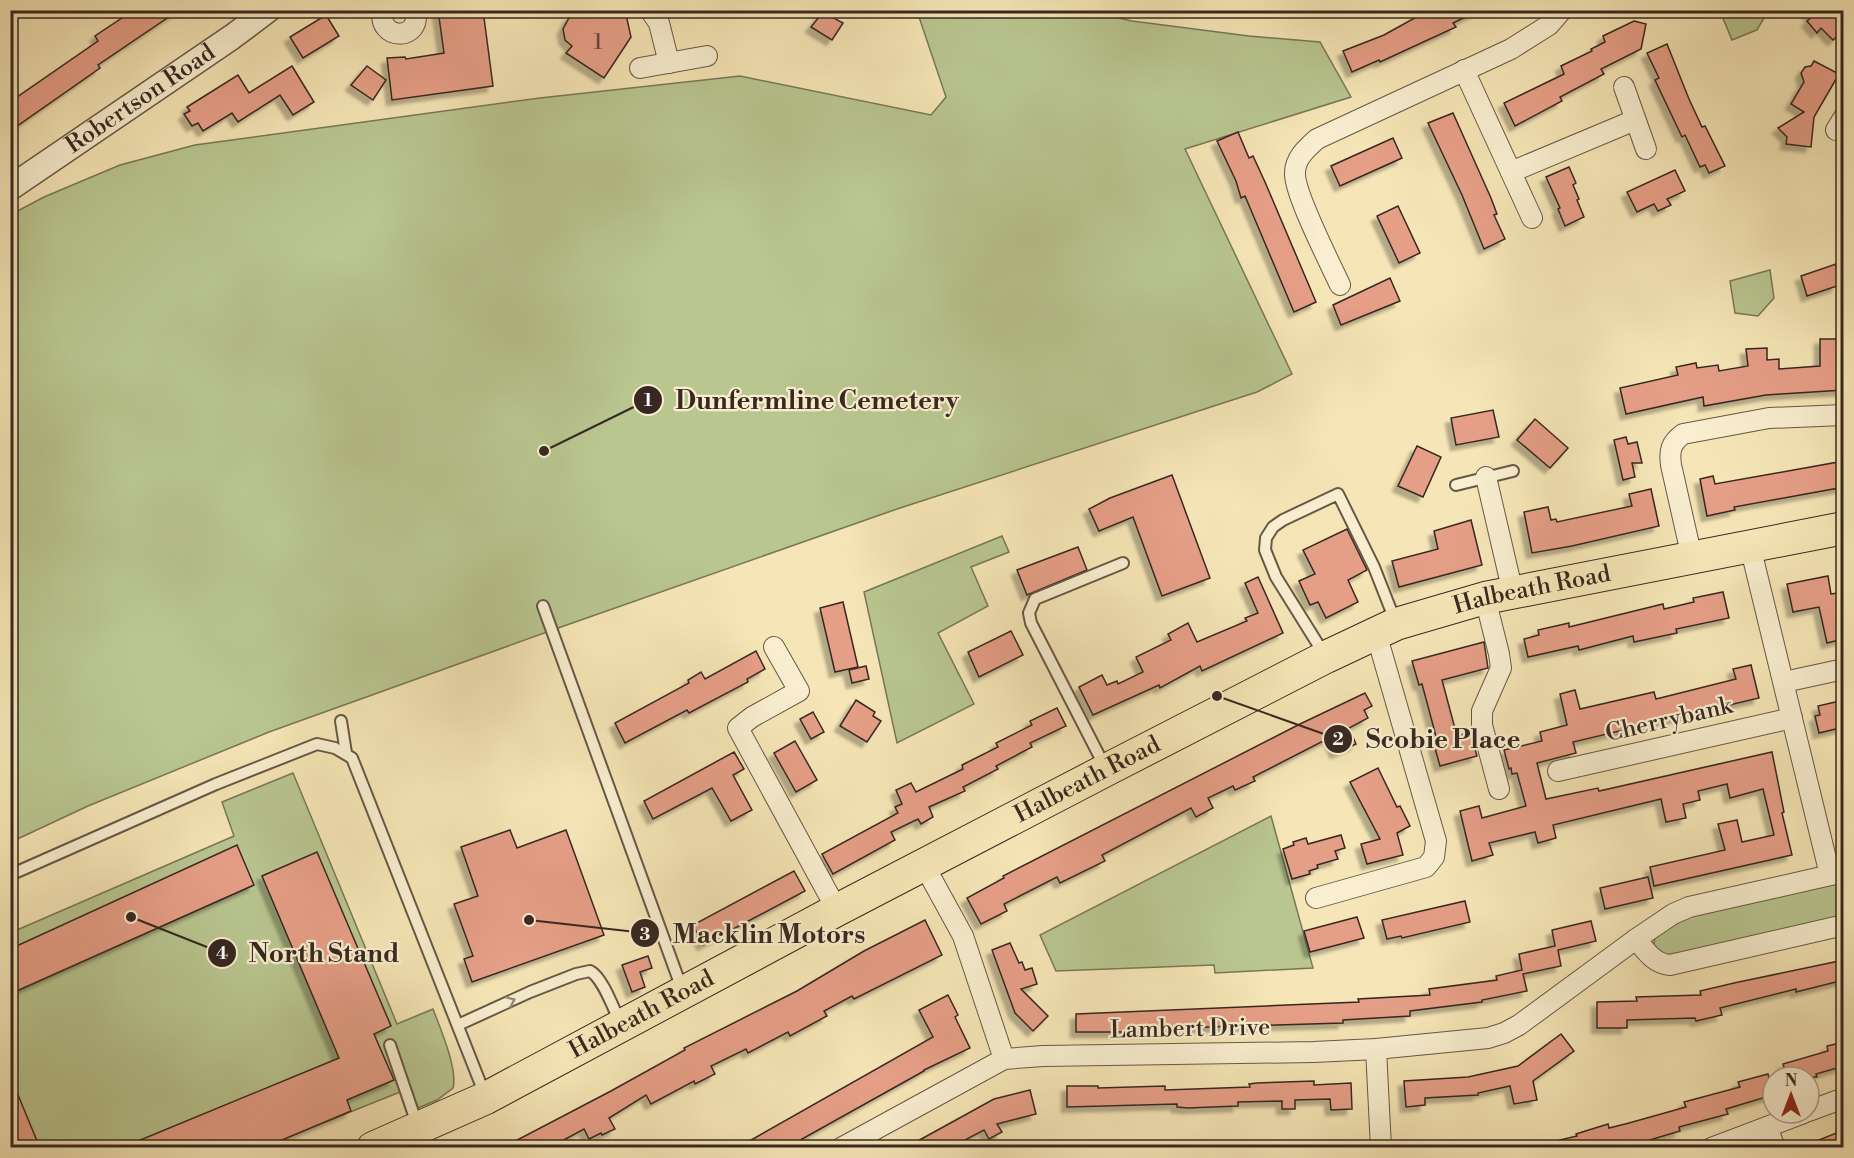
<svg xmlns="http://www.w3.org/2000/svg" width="1854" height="1158" font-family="'Libre Bodoni',serif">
	<defs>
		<filter id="shadow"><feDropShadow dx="-5.5" dy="5.5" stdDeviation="1.5" flood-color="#0004"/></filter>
	</defs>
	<rect width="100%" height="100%" fill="#f6e6b7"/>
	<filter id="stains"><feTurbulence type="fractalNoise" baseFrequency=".00333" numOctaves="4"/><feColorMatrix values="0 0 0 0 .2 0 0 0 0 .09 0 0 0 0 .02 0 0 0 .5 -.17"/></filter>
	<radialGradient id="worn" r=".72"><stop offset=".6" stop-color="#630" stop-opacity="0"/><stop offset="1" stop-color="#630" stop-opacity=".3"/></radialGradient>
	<g fill="#b9c690" stroke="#787758" stroke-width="1.5">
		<path d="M 917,11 L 1088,11 L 1132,21 L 1249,36 L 1320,42 L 1351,97 L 1185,149 L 1292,374 L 1257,392 L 897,509 L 561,627 L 269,732 L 88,806 L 11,842 L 10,215 L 44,197 L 120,165 L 195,145 L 540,98 L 740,76 L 931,115 L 946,97 Z"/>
		<path d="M 1720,11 L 1768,11 L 1757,30 L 1732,40 Z"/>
		<path d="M 1770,270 L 1774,298 L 1758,316 L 1735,313 L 1730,281 Z"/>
		<path d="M 1002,536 L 1009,552 L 971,567 L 988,606 L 938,633 L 974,704 L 897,743 L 864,592 Z"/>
		<path d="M 293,773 L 397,1024 L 433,1009 C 440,1028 458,1069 453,1088 L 437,1100 L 418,1108 L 410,1088 L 263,1147 L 11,1147 L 10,933 L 234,836 L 222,802 Z"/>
		<path d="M 1271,816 L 1313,968 L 1215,973 L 1214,965 L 1056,971 L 1040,935 Z"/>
		<path d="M 1843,880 L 1843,918 L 1664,958 L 1653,948 L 1655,937 L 1659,932 L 1696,914 Z"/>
	</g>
	<g fill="#e69f87" stroke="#372821" stroke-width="1.5" filter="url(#shadow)">
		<path d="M 134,10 L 179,10 L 98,65 L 100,68 L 10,131 L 10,102 L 98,41 L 95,36 Z"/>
		<path d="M 438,10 L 483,10 L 493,86 L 392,100 L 387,58 L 405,57 L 406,59 L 444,53 Z"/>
		<path d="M 577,10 L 625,10 L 631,37 L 604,78 L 566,53 L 572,46 L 565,40 L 563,29 L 570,16 L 578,15 Z"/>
		<path d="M 1429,10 L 1480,10 L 1453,23 L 1456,27 L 1380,62 L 1379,60 L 1352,72 L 1343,51 L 1384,35 Z"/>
		<path d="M 1806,10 L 1834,10 L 1844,20 L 1844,30 L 1833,40 L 1821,28 L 1817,33 L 1807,21 L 1812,17 Z"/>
		<path d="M 823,12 L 843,23 L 832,40 L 811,27 Z"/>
		<path d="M 326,15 L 339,36 L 303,58 L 290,37 Z"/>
		<path d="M 1634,21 L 1646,24 L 1641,49 L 1601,69 L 1604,74 L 1560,97 L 1562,101 L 1515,126 L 1504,103 L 1564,74 L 1561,66 L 1592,51 L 1591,49 L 1605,42 L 1603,36 Z"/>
		<path d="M 1667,44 L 1689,99 L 1702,127 L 1705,126 L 1725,166 L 1709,173 L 1705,165 L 1700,167 L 1685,135 L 1682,137 L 1655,80 L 1659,78 L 1647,53 Z"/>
		<path d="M 1814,61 L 1839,74 L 1814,117 L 1811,147 L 1786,144 L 1787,137 L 1778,128 L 1804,112 L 1791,104 L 1804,82 L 1801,73 L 1805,67 L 1811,66 Z"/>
		<path d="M 292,66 L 314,102 L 293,115 L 280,95 L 238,122 L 232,113 L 203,131 L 198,123 L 192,126 L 184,114 L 190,111 L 187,107 L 238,75 L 249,93 Z"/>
		<path d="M 367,66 L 386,80 L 373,100 L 351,85 Z"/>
		<path d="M 1453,113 L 1491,198 L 1497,214 L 1494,215 L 1505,239 L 1484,249 L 1462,195 L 1428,123 Z"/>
		<path d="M 1238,132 L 1249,158 L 1253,156 L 1265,182 L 1316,302 L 1294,312 L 1245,196 L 1241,198 L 1236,181 L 1217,141 Z"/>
		<path d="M 1393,138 L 1402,158 L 1340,186 L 1331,166 Z"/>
		<path d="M 1569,167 L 1576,183 L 1573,185 L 1579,199 L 1577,200 L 1584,217 L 1565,226 L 1558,209 L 1560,208 L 1546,177 Z"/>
		<path d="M 1675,170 L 1685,191 L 1667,199 L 1671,205 L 1658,211 L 1654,204 L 1637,212 L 1627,192 Z"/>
		<path d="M 1398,206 L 1420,253 L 1399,263 L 1377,216 Z"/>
		<path d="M 1836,264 L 1837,286 L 1807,296 L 1801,276 Z"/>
		<path d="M 1390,278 L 1400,301 L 1341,325 L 1333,305 Z"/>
		<path d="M 1820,339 L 1837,339 L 1838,362 L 1844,362 L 1844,390 L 1766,395 L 1704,406 L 1703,397 L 1626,414 L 1620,388 L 1678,375 L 1676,367 L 1696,363 L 1697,368 L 1718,365 L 1719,371 L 1748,366 L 1746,349 L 1767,348 L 1767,360 L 1779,359 L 1779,369 L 1820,366 Z"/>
		<path d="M 1493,410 L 1499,437 L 1456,445 L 1451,418 Z"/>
		<path d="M 1535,419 L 1568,448 L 1550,468 L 1517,440 Z"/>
		<path d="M 1626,437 L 1628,444 L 1637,442 L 1642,463 L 1632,463 L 1635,477 L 1623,480 L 1614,440 Z"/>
		<path d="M 1417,446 L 1441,457 L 1423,497 L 1398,486 Z"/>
		<path d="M 1844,461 L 1844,487 L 1734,507 L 1735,510 L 1707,516 L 1700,479 L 1713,476 L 1715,484 Z"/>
		<path d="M 1172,475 L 1210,578 L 1162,596 L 1133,517 L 1099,531 L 1089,509 L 1110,498 Z"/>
		<path d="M 1651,489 L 1659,526 L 1572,546 L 1532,553 L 1524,512 L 1548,507 L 1551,520 L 1556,519 L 1557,522 L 1632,506 L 1629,494 Z"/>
		<path d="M 1471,520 L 1482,565 L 1399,587 L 1392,561 L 1438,549 L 1434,531 Z"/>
		<path d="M 1347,529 L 1367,570 L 1348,580 L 1358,602 L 1326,618 L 1318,602 L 1310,605 L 1299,581 L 1315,574 L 1303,550 Z"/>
		<path d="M 1078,547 L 1087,570 L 1027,595 L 1017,570 Z"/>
		<path d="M 1828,576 L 1831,594 L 1844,592 L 1844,606 L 1837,608 L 1843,639 L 1827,643 L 1819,607 L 1793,612 L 1787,584 Z"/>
		<path d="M 1258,577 L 1283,633 L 1202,671 L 1200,666 L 1160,688 L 1159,685 L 1093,715 L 1079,687 L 1102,675 L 1107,685 L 1117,681 L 1118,684 L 1143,672 L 1136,657 L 1171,640 L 1168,634 L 1188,623 L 1197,642 L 1247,621 L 1245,618 L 1258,613 L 1245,583 Z"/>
		<path d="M 1723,592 L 1729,618 L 1676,629 L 1677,633 L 1634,642 L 1633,636 L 1579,650 L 1578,646 L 1528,657 L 1524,639 L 1539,635 L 1538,630 L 1569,623 L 1569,627 L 1663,604 L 1664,609 L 1694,602 L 1693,598 Z"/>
		<path d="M 843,602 L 858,667 L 835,672 L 820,608 Z"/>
		<path d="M 1011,631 L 1023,655 L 979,677 L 968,652 Z"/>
		<path d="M 1484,642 L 1488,668 L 1442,680 L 1457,736 L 1470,732 L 1477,756 L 1440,766 L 1433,741 L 1437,740 L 1422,684 L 1419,685 L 1412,661 Z"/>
		<path d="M 756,651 L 765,669 L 747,679 L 748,682 L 689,713 L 687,710 L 625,743 L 615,723 L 689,683 L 688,680 L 701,672 L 705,679 Z"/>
		<path d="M 1751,665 L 1759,698 L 1573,742 L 1576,753 L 1537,763 L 1546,799 L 1598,788 L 1599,791 L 1772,752 L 1784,812 L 1782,813 L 1792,855 L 1654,886 L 1650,867 L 1725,850 L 1718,824 L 1737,820 L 1742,842 L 1774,835 L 1763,789 L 1730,798 L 1727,784 L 1698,791 L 1700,800 L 1683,804 L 1686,818 L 1666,822 L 1661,799 L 1553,825 L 1556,838 L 1538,843 L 1535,832 L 1489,843 L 1493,855 L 1472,861 L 1460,811 L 1479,806 L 1482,818 L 1526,806 L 1517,773 L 1512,774 L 1511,768 L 1509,769 L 1504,750 L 1542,741 L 1540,732 L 1567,725 L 1560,694 L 1575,690 L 1580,709 L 1654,692 L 1656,699 L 1736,679 L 1733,669 Z"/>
		<path d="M 866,666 L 869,679 L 852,683 L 849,670 Z"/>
		<path d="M 1365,693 L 1372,706 L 1364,710 L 1368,718 L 1349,728 L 1356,744 L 1336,753 L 1329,738 L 1253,777 L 1255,781 L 1235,790 L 1233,786 L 1208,798 L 1213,808 L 1196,817 L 1191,808 L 1102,855 L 1105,861 L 1060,883 L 1057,877 L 1004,904 L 1007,911 L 981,924 L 967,898 L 1004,878 L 1003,876 L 1300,724 Z"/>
		<path d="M 856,700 L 875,712 L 873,716 L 881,721 L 867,742 L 840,726 Z"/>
		<path d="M 1844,700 L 1844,727 L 1819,733 L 1815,716 L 1820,715 L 1818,706 Z"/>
		<path d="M 1057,708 L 1066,726 L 1030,743 L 1032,747 L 996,766 L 998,769 L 963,787 L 965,791 L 929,807 L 933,817 L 921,824 L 918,819 L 891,832 L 895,840 L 833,874 L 822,854 L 898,813 L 895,807 L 902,804 L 896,790 L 911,783 L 916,792 L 963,769 L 962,765 L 998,747 L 996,743 L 1032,725 L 1030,721 Z"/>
		<path d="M 813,712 L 824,732 L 811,739 L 800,719 Z"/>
		<path d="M 795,741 L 817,780 L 796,792 L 774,753 Z"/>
		<path d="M 734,752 L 744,769 L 733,775 L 752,810 L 731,821 L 712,788 L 653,819 L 644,801 Z"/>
		<path d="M 1378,768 L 1397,807 L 1400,806 L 1410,826 L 1397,833 L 1403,855 L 1367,864 L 1361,844 L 1380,839 L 1350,782 Z"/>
		<path d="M 510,830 L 517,848 L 566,830 L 604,935 L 472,982 L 464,959 L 473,956 L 454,904 L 478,896 L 461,847 Z"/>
		<path d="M 1341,835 L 1345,848 L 1335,851 L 1338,859 L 1317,865 L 1318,868 L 1309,871 L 1310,874 L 1292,879 L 1283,849 L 1294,845 L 1293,842 L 1306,838 L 1308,844 Z"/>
		<path d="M 237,845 L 254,885 L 10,994 L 10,949 Z"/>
		<path d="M 317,852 L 391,1026 L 374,1034 L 394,1080 L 347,1100 L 351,1111 L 263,1148 L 121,1148 L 339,1058 L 262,876 Z"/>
		<path d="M 794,871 L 805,891 L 703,945 L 693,925 Z"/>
		<path d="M 1648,877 L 1653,898 L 1605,909 L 1600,888 Z"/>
		<path d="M 1465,901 L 1470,922 L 1402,938 L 1401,936 L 1387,939 L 1382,920 Z"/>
		<path d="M 1357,917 L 1364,938 L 1310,952 L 1304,931 Z"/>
		<path d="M 925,920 L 942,955 L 854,999 L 852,996 L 824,1011 L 827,1016 L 790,1036 L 788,1032 L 748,1053 L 746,1049 L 711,1066 L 715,1074 L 695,1084 L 694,1081 L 651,1104 L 646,1095 L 609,1118 L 615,1129 L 602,1135 L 601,1133 L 589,1139 L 584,1129 L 558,1143 L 561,1148 L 502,1148 L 611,1091 L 685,1050 L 684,1048 L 797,991 L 864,951 Z"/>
		<path d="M 1591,921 L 1596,941 L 1558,950 L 1561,966 L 1523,974 L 1527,991 L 1482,1000 L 1482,1002 L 1410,1011 L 1410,1016 L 1343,1020 L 1343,1023 L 1174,1028 L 1174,1030 L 1148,1032 L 1076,1032 L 1076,1014 L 1359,1002 L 1358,999 L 1430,995 L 1429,989 L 1497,980 L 1496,976 L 1522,970 L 1519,954 L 1555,946 L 1552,930 Z"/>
		<path d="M 1010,943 L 1019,963 L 1022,962 L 1025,970 L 1032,968 L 1037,984 L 1021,989 L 1048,1016 L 1033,1031 L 1015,1013 L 992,950 Z"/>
		<path d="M 648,956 L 652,968 L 640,972 L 645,987 L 632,992 L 622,965 Z"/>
		<path d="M 1844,960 L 1844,980 L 1796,992 L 1796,989 L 1720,1008 L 1722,1015 L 1696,1021 L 1695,1018 L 1627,1020 L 1627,1028 L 1597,1028 L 1597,1002 L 1637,1001 L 1636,997 L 1701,995 L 1700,991 L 1734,983 Z"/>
		<path d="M 948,995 L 958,1015 L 955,1017 L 970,1048 L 924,1070 L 924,1071 L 786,1148 L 737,1148 L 933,1037 L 919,1010 Z"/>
		<path d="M 1561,1034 L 1574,1051 L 1533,1081 L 1537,1100 L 1514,1104 L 1510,1086 L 1478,1093 L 1478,1095 L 1425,1098 L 1425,1105 L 1406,1107 L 1404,1081 L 1468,1077 L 1518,1066 Z"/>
		<path d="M 1844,1042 L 1844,1066 L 1816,1074 L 1817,1077 L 1787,1077 L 1783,1064 L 1828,1051 L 1827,1046 Z"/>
		<path d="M 1768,1074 L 1773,1095 L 1726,1109 L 1728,1114 L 1679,1127 L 1680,1131 L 1623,1148 L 1551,1148 L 1551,1142 L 1577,1136 L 1576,1134 L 1608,1124 L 1609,1128 L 1629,1123 L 1686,1107 L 1684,1102 L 1740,1087 L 1738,1082 Z"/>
		<path d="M 11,1078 L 40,1148 L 11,1148 Z"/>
		<path d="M 1314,1081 L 1314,1085 L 1351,1083 L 1352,1109 L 1331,1110 L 1330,1099 L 1295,1100 L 1295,1109 L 1282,1109 L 1282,1101 L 1238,1102 L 1238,1106 L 1188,1108 L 1177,1107 L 1177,1104 L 1067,1107 L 1067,1086 L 1098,1086 L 1098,1088 L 1165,1086 L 1165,1090 L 1250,1087 L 1249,1084 L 1257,1083 Z"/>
		<path d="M 1030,1090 L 1036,1114 L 997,1124 L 1002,1132 L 989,1139 L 984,1130 L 961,1142 L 964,1148 L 905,1148 L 994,1099 Z"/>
		<path d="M 1844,1130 L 1844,1148 L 1801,1148 L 1801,1147 Z"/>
	</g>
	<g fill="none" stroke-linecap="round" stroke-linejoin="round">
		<g stroke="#675846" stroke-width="14">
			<g id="service">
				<path d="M 1456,485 L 1513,471"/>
				<path d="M 543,606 L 682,989"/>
				<path d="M 1324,654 L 1276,577 L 1265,550 L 1266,538 L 1273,527 L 1283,520 L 1338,494 L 1374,567 L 1396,623"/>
				<path d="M 341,721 L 346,753"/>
				<path d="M 1105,767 L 1031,623 L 1029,613 L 1035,599 L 1123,563"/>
				<path d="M 10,875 L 216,784 L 317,744 L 335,748 L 352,758 L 485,1095"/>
				<path d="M 458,1025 L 530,992 L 576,974 L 590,971 C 603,978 613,1008 620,1022"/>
				<path d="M 390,1045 L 417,1124"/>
			</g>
		</g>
		<g stroke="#675846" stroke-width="22">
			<g id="minor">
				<path d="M 383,10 C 376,41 423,42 415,10"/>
				<path d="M 650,10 L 659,23 L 669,63"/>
				<path d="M 640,68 L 707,56"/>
				<path d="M 1464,70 L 1532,218"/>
				<path d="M 1624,87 L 1646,149"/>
				<path d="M 1836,130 L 1844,117"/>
				<path d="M 1511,172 L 1635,120"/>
				<path d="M 1340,285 C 1330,263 1294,193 1295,173 C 1295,158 1307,148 1317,139 L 1511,49 L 1549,25 L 1562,10"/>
				<path d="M 1486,477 L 1513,593"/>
				<path d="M 1750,546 L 1830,875"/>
				<path d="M 1692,558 L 1671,465 C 1669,450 1671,443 1683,434 L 1769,418 L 1844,415"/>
				<path d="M 1485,598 L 1499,654 L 1501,668 L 1482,711 L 1482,725 L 1499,789"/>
				<path d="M 774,647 L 799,691 L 752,717 L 738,728 L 837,910"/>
				<path d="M 1784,682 L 1844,669"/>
				<path d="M 1558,771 L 1792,718"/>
				<path d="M 924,865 L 963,936 L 1004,1059"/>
				<path d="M 1316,898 L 1426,867 L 1434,857 L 1436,841 L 1376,633"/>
				<path d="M 1636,939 C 1646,951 1654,964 1670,965 L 1844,925"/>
				<path d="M 1376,1049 L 1381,1148"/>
				<path d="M 1809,1111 L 1844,1098"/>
				<path d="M 1767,1127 L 1775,1148"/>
				<path d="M 841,1148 L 1004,1059 L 1043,1056 L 1314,1052 L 1376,1049 L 1488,1038 L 1504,1033 L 1519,1025 L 1636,939 L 1673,914 L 1689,907 L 1844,872"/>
				<path d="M 1711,1148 L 1804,1113"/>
			</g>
		</g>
		<g stroke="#675846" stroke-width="27">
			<g id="tertiary">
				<path id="s1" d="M 10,188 L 232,37 L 268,10"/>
			</g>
		</g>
		<g stroke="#372821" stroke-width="34">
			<g id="primary">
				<path id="s2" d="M 373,1148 L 486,1098 L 837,910 L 1106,770 L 1326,657 L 1396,624 L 1485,598 L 1844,528"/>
			</g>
		</g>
		<use href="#service" stroke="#f9efd0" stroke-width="10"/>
		<use href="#minor" stroke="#f9efd0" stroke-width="20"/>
		<use href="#tertiary" stroke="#f9efd0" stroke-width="24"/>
		<use href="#primary" stroke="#f6e6b7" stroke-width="32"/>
	</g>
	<defs><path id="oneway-chevron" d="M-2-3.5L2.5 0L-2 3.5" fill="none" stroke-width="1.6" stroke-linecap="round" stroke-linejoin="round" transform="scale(1.5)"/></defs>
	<use stroke="#988c78" href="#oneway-chevron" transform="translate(511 1001) rotate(-24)"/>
	<g text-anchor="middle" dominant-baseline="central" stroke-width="4.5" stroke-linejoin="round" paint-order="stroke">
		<g font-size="21" fill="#63463a">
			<text x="598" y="43">1</text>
		</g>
		<g font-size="24" fill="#372821" stroke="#f9efd0">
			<text stroke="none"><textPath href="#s1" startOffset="158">Robertson Road</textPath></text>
			<text stroke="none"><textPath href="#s2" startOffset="1290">Halbeath Road</textPath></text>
			<text transform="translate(1669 720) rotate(-13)">Cherrybank</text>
			<text stroke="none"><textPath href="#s2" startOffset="804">Halbeath Road</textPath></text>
			<text stroke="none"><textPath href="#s2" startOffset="300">Halbeath Road</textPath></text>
			<text transform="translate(1190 1029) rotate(-1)">Lambert Drive</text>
		</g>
	</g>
	<path fill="none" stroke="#372821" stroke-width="2" d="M544 451L648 400M1217 696L1338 739M529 920L645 933M131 917L222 953"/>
	<g fill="#372821" stroke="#f9efd0" stroke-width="2">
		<circle cx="544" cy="451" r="6"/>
		<circle cx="1217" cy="696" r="6"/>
		<circle cx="529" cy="920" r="6"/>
		<circle cx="131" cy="917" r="6"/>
		<circle cx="648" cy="400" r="15"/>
		<circle cx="1338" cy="739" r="15"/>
		<circle cx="645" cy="933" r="15"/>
		<circle cx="222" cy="953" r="15"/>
	</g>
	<g font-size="18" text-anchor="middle" font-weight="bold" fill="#fff">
		<text x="648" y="406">1</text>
		<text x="1338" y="745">2</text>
		<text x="645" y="940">3</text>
		<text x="222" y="959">4</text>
	</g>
	<g font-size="26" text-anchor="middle" font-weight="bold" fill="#372821" stroke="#f9efd0" stroke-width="4.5" stroke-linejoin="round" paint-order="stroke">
		<text x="817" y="409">Dunfermline Cemetery</text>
		<text x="1443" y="748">Scobie Place</text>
		<text x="769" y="943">Macklin Motors</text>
		<text x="324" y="962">North Stand</text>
	</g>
	<rect width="1854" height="1158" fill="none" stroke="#f6e6b7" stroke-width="36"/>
	<rect x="12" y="12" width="1830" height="1134" fill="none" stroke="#372821" stroke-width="3"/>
	<rect x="18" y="18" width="1818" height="1122" fill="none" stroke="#372821" stroke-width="1.5"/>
	<g transform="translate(1791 1095)"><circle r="28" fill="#f9efd0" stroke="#ab9f8a" stroke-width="1.5"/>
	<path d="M0-4.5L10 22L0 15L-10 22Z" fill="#8f2418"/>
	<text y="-9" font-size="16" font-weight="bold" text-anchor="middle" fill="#372821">N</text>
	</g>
	<rect width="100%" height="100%" filter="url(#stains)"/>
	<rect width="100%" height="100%" fill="url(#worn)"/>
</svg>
